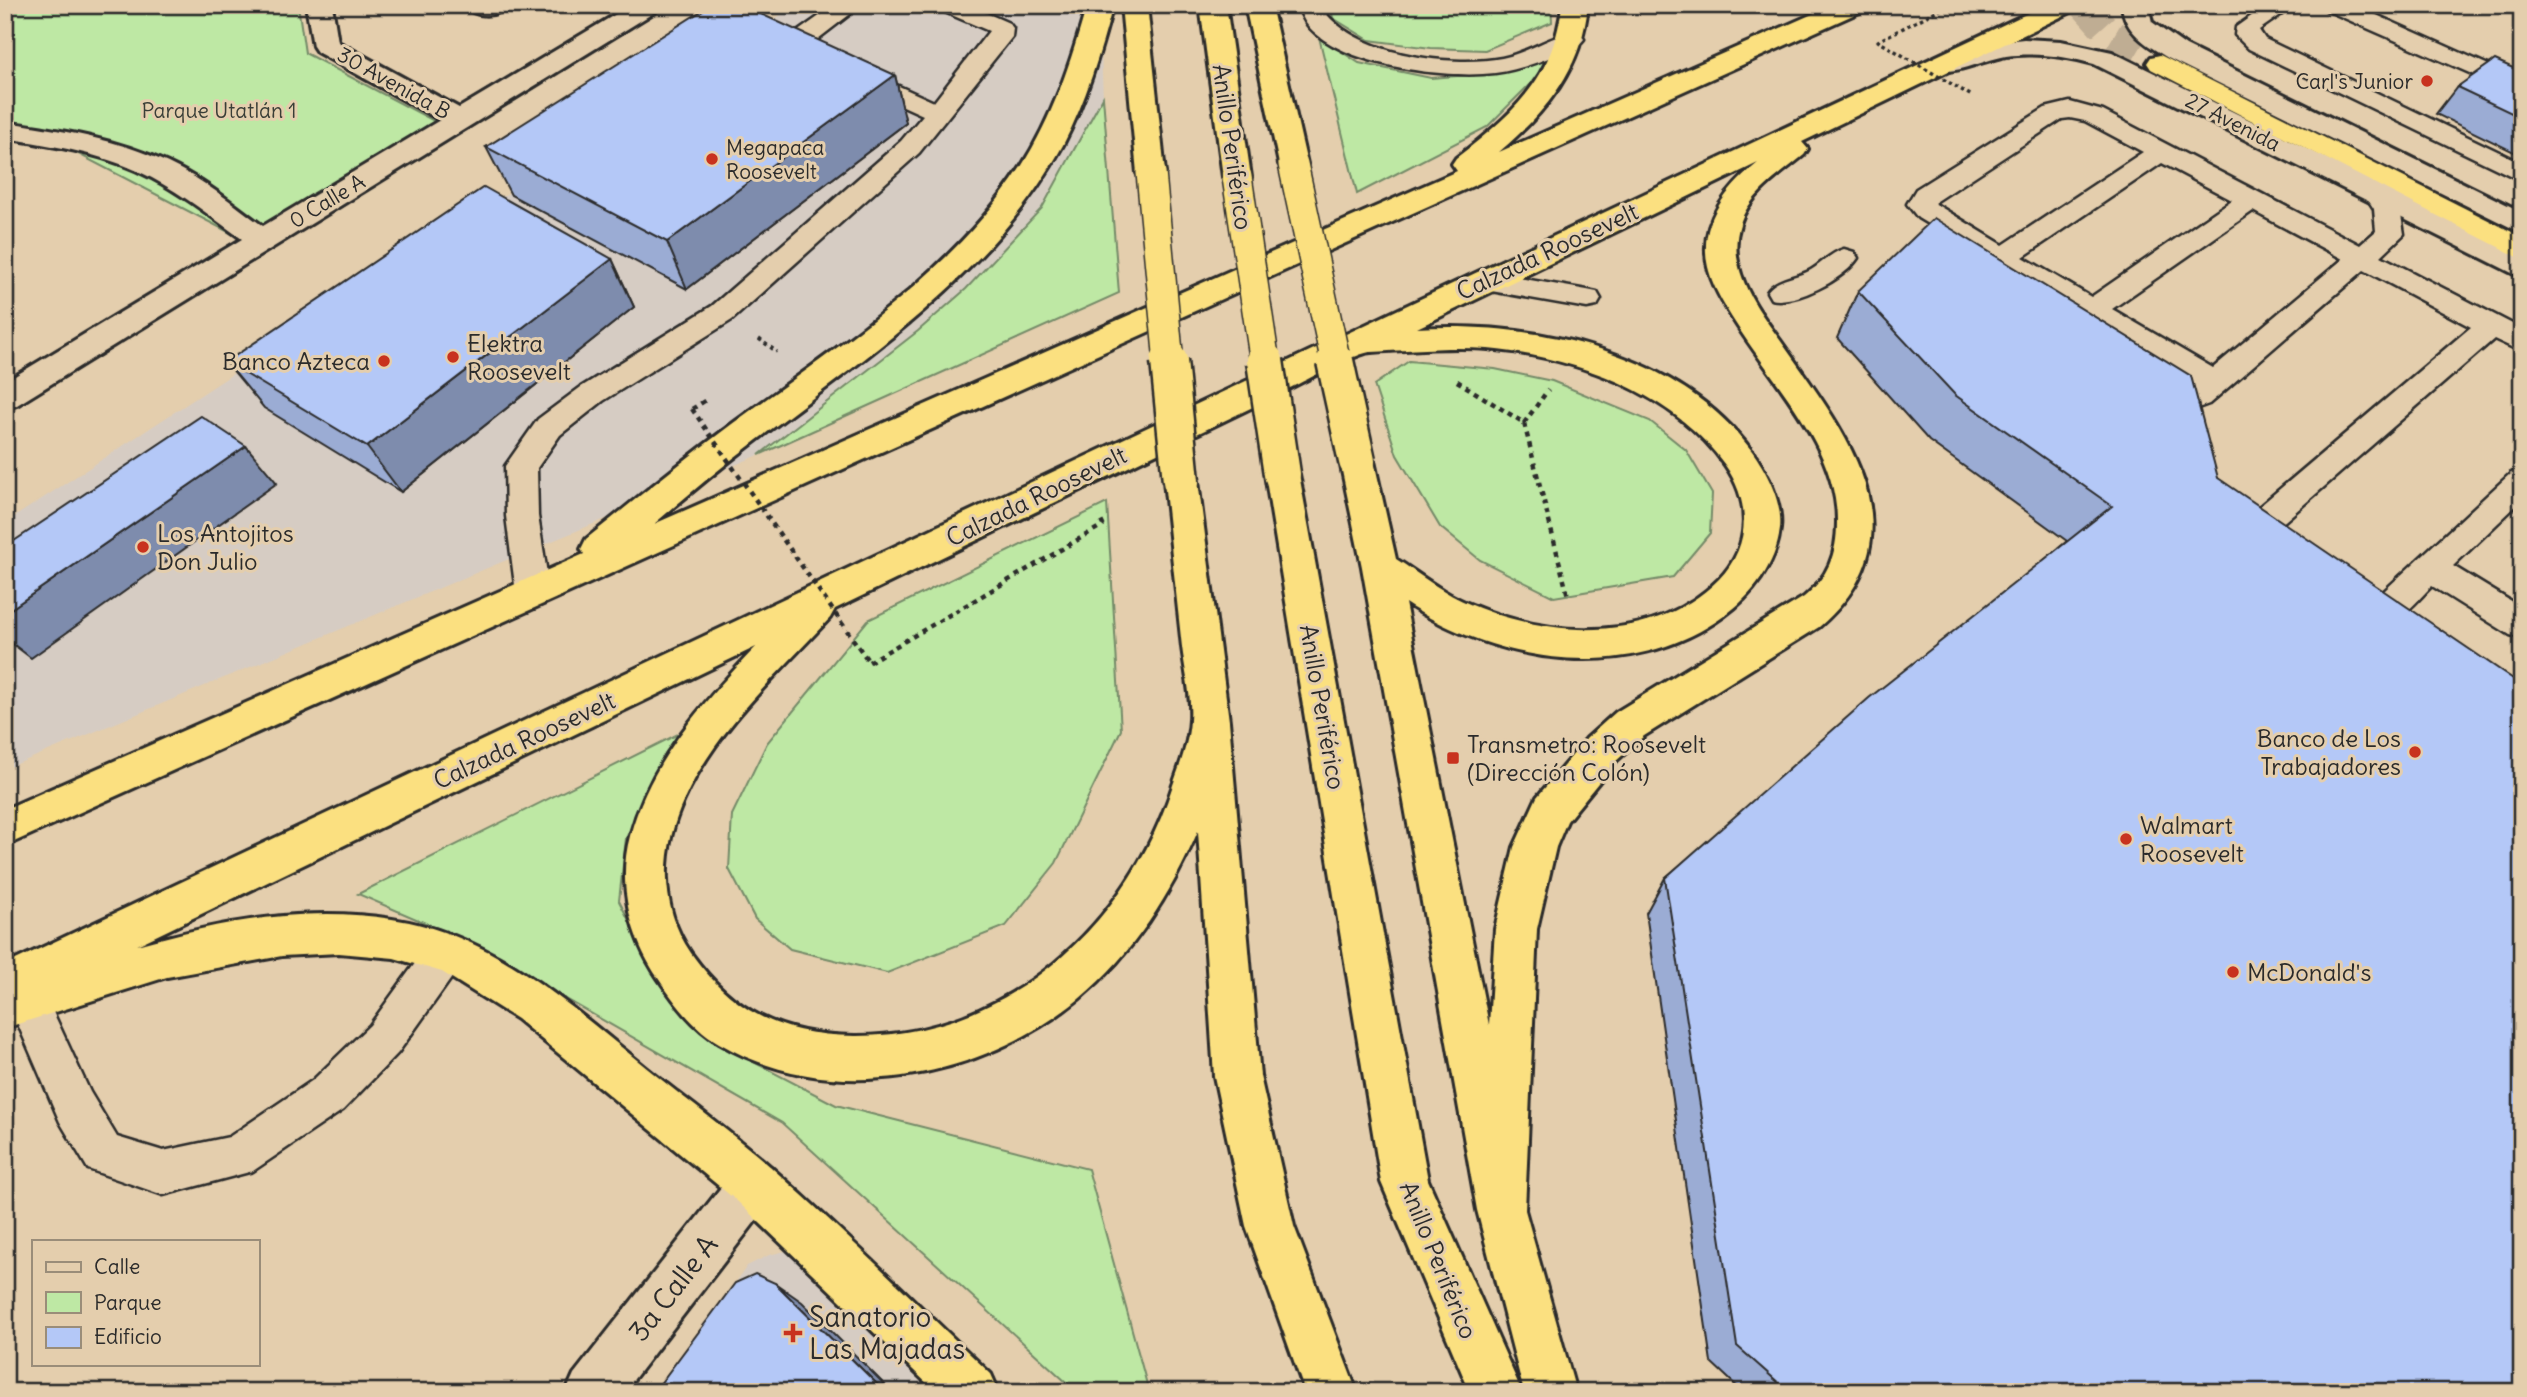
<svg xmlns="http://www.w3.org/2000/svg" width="2527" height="1397" font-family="Delius,sans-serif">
	<rect width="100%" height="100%" fill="#e4cead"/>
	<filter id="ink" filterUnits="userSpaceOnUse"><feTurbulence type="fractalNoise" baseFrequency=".0143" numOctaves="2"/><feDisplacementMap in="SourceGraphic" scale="14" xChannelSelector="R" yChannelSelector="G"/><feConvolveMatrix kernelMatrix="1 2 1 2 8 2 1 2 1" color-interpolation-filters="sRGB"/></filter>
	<g filter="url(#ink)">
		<g fill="#d6ccc3">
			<path d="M 796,5 L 1099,5 L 1103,97 L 1042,208 L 966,289 L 918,331 L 759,455 L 5,769 L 5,523 Z"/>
			<path d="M 790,1250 L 947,1392 L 661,1392 L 747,1266 L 769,1255 Z"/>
		</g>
		<g fill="#bee8a4" stroke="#748a68" stroke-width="2">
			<path d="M 5,5 L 298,5 L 305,53 L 440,124 L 244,240 L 5,116 Z"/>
			<path d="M 1330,5 L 1551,5 L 1552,22 L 1485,50 L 1431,48 L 1369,40 L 1333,18 Z"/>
			<path d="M 1319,37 L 1359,63 L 1431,78 L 1496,73 L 1553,54 L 1530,84 L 1487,127 L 1357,194 Z"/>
			<path d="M 1103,97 L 1119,293 L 759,455 L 918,331 L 966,289 L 1042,208 Z"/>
			<path d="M 1409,361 L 1495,369 L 1552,381 L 1650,421 L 1686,450 L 1712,494 L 1710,533 L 1673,577 L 1554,597 L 1480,560 L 1440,527 L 1397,455 L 1374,385 Z"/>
			<path d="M 1107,503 L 1121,730 L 1056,863 L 1006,926 L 887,973 L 790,949 L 755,919 L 729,869 L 732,815 L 767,743 L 868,620 Z"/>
			<path d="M 680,733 L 626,838 L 619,901 L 655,971 L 711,1040 L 836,1105 L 1088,1169 L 1149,1392 L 1077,1392 L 782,1123 L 458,937 L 358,894 Z"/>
		</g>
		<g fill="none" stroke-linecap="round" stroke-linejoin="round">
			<path stroke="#bfad93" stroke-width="29" stroke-dasharray="29 14" stroke-linecap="butt" d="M 2084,5 L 2108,32 L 2160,63"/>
			<g stroke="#2b2b2b" stroke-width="5">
				<g id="service">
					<path d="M 835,5 L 862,5 L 814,42 L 813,47 L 934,102 L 989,31 L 940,10 L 937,5 L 968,5 L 1009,23 L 1013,28 L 1012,37 L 919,153 L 732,320 L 603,401 L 560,435 L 537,468 L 538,516 L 550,593 L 545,602 L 533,606 L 521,602 L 516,593 L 506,516 L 505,466 L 538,419 L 581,387 L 712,306 L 901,141 L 923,115 L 795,57 L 787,46 L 797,32 Z"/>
					<path d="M 1297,5 L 1320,5 C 1349,54 1449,68 1502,58 C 1526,53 1548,38 1572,32 L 1580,34 L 1584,39 C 1577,49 1558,54 1546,59 C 1530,65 1512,71 1495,73 C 1446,79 1345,66 1310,28 C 1304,22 1301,13 1297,5 Z"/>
					<path d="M 2267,5 L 2295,5 L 2259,30 L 2265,39 L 2522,163 L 2522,181 L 2249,49 L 2235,35 L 2236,27 Z"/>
					<path d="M 2323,5 L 2354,5 L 2522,80 L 2522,96 L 2326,10 Z"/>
					<path d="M 2070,102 L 2103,111 L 2360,245 L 2376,231 L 2374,209 L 2365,195 L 2369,189 L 2387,189 L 2400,209 L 2404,234 L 2381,256 L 2522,329 L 2522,352 L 2494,339 L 2263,540 L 2252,543 L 2241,540 L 2236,531 L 2241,522 L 2471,327 L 2364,270 L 2209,404 L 2198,408 L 2187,404 L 2183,397 L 2194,384 L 1918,218 L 1907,204 L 1916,189 L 2045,108 ZM 2070,118 L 2085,121 L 2143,152 L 2003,245 L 1934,203 L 2062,119 ZM 2162,163 L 2232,200 L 2091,297 L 2023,257 ZM 2253,211 L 2343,259 L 2213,368 L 2112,309 Z"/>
					<path d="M 1844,249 L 1854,252 L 1858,258 C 1844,279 1796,305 1771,299 L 1767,292 C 1776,278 1797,278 1811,270 C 1823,263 1830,253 1844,249 Z"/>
					<path d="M 1484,272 L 1587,290 L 1597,292 L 1601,299 L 1597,306 L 1587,308 L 1474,288 L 1470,281 L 1474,274 Z"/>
					<path d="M 2522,469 L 2522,500 L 2453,566 L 2522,608 L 2522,638 L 2510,635 L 2432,586 C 2415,602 2397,630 2371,621 L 2366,612 L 2371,603 L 2511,473 Z"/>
					<path d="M 446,935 L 460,940 L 466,953 L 460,966 L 398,1053 L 343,1110 L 253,1171 L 163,1195 L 88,1169 L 60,1122 L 8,1001 L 14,988 L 28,982 L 42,988 L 90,1092 L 117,1137 L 163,1151 L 229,1137 L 313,1080 L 370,1025 L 432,940 Z"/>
				</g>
			</g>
			<g stroke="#2b2b2b" stroke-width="6">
				<g id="minor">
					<path d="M 306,5 L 332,5 L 338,42 L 459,108 L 631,5 L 662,5 L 658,10 L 17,405 L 5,409 L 5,382 L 242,239 C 213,218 184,195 152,178 C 107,154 55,146 5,138 L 5,122 C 61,130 117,139 168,163 C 203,179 233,204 263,226 L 440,120 L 317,52 L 313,46 Z"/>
					<path d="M 465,5 L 507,5 C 498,18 474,18 465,5 Z"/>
					<path d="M 754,1160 L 771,1167 L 778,1184 L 771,1201 L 624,1392 L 566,1392 L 574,1374 L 737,1167 Z"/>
				</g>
			</g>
			<g stroke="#2b2b2b" stroke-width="6">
				<g id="tertiary">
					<path d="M 2122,5 L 2148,5 L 2152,22 L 2186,46 L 2522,212 L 2522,233 L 2168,58 C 2147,45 2124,32 2122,5 Z"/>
					<path d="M 2024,39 L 2061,41 L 2112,52 L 2522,255 L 2522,278 L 2094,64 C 2065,56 2035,52 2006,56 C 1983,60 1957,75 1936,70 L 1932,64 C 1943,48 2003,41 2024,39 Z"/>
				</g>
			</g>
			<g stroke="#2b2b2b" stroke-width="6">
				<g id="trunk">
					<path d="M 1087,5 L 1113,5 C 1100,53 1086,101 1063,145 C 994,272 869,355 757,440 C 721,467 688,495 654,524 L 1457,171 L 1452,164 L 1456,158 C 1512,115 1554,79 1562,5 L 1588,5 C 1582,69 1546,112 1499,152 L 1833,5 L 1868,5 L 1864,10 L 5,846 L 5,809 L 584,554 L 581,549 L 586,539 C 635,500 682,461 732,424 C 834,349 951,275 1021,167 C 1053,117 1071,62 1087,5 Z"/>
					<path d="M 1121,5 L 1147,5 L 1165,173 L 1161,179 L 1151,182 L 1141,179 L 1137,173 Z"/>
					<path d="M 1200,5 L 1226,5 L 1251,177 L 1247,183 L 1237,186 L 1227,183 L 1223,177 Z"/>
					<path d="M 1245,5 L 1271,5 L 1307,164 L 1303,170 L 1293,173 L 1283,170 L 1279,164 Z"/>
					<path d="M 2045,5 L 2079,5 L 2075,10 L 1802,142 L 1808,149 L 1804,155 C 1781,174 1749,194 1740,224 C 1726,268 1756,307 1780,340 C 1844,431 1928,533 1819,627 L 1644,736 L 1615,762 L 1567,821 L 1556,847 L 1537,929 L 1525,1210 L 1576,1392 L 1524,1392 L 1477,1210 L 1362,567 L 1340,461 L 1345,452 L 1357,448 L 1369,452 L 1374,461 L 1396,559 C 1421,575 1444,594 1472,605 C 1550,638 1655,644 1719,579 C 1751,546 1751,502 1725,465 C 1673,392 1575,357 1488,349 C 1450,346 1409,350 1371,352 C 1356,352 1278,395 1259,404 C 1117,472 976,541 835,609 L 830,618 C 778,674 716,729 684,800 C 661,849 659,907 691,953 C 734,1013 781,1035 855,1036 C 1007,1037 1129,924 1173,785 C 1180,765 1189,741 1190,720 C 1192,697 1185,671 1182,647 C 1176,592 1170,536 1164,481 L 1169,472 L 1181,468 L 1193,472 L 1198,481 L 1229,721 L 1260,1076 L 1294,1226 L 1357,1392 L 1305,1392 L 1246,1226 L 1214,1076 L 1198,831 C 1170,896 1134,953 1079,999 C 982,1079 830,1109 719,1043 C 693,1028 675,1003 658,978 C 630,937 617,884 630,836 C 650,761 704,701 756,647 L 137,945 C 219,922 306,905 392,919 C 494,934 571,1007 648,1069 C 689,1102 732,1133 772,1168 C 847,1234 918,1305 991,1374 L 999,1392 L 936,1392 L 737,1201 L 517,1019 L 442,972 L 394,958 L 339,953 L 282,956 L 167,977 L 5,1028 L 5,965 ZM 1758,163 C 1731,185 1704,215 1706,252 C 1707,278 1721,300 1734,321 C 1772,382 1838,447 1837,523 C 1837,554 1828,577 1804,597 L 1616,712 L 1587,738 L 1537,797 L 1514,847 L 1495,929 L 1489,1025 L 1405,603 C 1498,664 1629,685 1724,616 C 1752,596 1776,565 1780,529 C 1783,503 1767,472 1752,451 C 1678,351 1534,321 1417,328 Z"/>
					<path d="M 2160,55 L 2522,237 L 2522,259 L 2151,69 L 2147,63 L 2151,57 Z"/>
					<path d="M 1282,461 L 1294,465 L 1299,474 L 1428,1180 L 1522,1392 L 1470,1392 L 1381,1182 L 1265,474 L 1270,465 Z"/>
				</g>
			</g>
			<path stroke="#2b2b2b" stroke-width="3.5" stroke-dasharray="3.5 3.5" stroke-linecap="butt" d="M 759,339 L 777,352"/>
			<g stroke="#2b2b2b" stroke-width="4.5" stroke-dasharray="5 5" stroke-linecap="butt">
				<path d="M 1457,381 L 1524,423 L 1568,596"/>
				<path d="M 692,409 L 706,400"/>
				<path d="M 1524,423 L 1548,390"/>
				<path d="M 869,662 L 1103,525 L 1099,517"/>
			</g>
			<use href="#service" fill="#e4cead" fill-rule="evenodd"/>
			<use href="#minor" fill="#e4cead" fill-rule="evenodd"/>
			<use href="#tertiary" fill="#e4cead" fill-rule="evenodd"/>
			<use href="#trunk" fill="#fbe080" fill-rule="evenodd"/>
			<g stroke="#2b2b2b" stroke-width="32" stroke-linecap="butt">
				<g id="trunk-bridge-far1">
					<path d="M 1293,164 L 1336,363"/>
					<path d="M 1151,173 L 1169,363"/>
					<path d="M 1237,177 L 1265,363"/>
				</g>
			</g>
			<g stroke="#2b2b2b" stroke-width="41" stroke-linecap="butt">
				<g id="trunk-bridge">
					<path d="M 1169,361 L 1181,481"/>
					<path d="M 1265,361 L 1282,474"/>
					<path d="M 1335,361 L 1357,461"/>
				</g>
			</g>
			<path stroke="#2b2b2b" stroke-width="3.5" stroke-dasharray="3.5 3.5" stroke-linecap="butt" d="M 1948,5 L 1878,41 L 1972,96"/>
			<path stroke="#2b2b2b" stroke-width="4.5" stroke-dasharray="5 5" stroke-linecap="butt" d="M 692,409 L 869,662"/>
			<use href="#trunk-bridge-far1" stroke="#fbe080" stroke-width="29"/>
			<use href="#trunk-bridge" stroke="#fbe080" stroke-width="36"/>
		</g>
		<g fill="#9bacd4" stroke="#2b2b2b" stroke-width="2">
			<path d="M 2522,72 L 2522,156 L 2436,114 L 2457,87 Z"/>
			<path d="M 895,75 L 906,123 L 687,289 L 511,195 L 486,147 Z"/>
			<path d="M 612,259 L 634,307 L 401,492 L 264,408 L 226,362 Z"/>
			<path d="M 1858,291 L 2218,478 L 2522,1392 L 1743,1392 L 1711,1362 L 1646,913 L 1665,878 L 2067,541 L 1929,441 L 1837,338 Z"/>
		</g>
		<g fill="#7e8cad" stroke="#2b2b2b" stroke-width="2">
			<path d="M 895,75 L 906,123 L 687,289 L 667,242 Z"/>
			<path d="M 612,259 L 634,307 L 401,492 L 367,447 Z"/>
			<path d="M 246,446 L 277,483 L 31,658 L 5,638 L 5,613 Z"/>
			<path d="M 775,1283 L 802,1302 L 892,1392 L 885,1392 Z"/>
		</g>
		<g fill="#b4c8f7" stroke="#2b2b2b" stroke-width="2">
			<path d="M 711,5 L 741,5 L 895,75 L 667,242 L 486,147 Z"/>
			<path d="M 2495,60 L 2522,72 L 2522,118 L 2457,87 Z"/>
			<path d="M 484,187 L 612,259 L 367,447 L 226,362 Z"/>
			<path d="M 1934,218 L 2191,376 L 2218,478 L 2522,685 L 2522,1392 L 1789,1392 L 1737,1346 L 1665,878 L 1869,698 L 2112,506 L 1955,395 L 1858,291 Z"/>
			<path d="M 201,416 L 246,446 L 5,613 L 5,547 Z"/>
			<path d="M 755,1274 L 775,1283 L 885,1392 L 654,1392 L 735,1283 Z"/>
		</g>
	</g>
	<g fill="#c8321e" stroke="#e4cead" stroke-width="2.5">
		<circle cx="2427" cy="81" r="7"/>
		<circle cx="712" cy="159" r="7"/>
		<circle cx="453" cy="357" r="7"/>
		<circle cx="384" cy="361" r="7"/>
		<circle cx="143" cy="547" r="7"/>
		<circle cx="2415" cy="752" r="7"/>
		<rect x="1446" y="751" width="14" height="14" rx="3.5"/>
		<circle cx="2126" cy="839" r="7"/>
		<circle cx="2233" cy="972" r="7"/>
		<path d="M789.5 1322.5h7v7h7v7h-7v7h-7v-7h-7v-7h7z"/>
	</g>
	<g text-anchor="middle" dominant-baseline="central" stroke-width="6" stroke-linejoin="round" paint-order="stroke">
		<g font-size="21" fill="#2b2b2b" stroke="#e4cead" text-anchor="end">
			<text x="2413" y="81">Carl's Junior</text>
			<text x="726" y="147" text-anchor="start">Megapaca<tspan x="726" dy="24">Roosevelt</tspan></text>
		</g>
		<g font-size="21" fill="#2b2b2b" stroke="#e4cead">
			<text transform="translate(394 83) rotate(29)">30 Avenida B</text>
			<text transform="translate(2233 122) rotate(27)">27 Avenida</text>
			<text transform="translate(327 201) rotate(-31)">0 Calle A</text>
		</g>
		<g font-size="21" fill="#3a3e37" stroke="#e4cead">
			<text x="219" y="110">Parque Utatlán 1</text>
		</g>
		<g font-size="24" fill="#2b2b2b" stroke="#e4cead">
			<text transform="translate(1233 147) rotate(82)">Anillo Periférico</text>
			<text transform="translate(1547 251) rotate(-25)">Calzada Roosevelt</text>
			<text transform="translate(1036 496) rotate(-26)">Calzada Roosevelt</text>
			<text transform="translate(1323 707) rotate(80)">Anillo Periférico</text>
			<text transform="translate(524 740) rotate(-25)">Calzada Roosevelt</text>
			<text transform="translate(1439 1260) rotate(68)">Anillo Periférico</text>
		</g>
		<g font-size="24" fill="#2b2b2b" stroke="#e4cead" text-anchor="start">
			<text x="467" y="343">Elektra<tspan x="467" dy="28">Roosevelt</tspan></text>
			<text x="370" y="361" text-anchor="end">Banco Azteca</text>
			<text x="157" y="533">Los Antojitos<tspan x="157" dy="28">Don Julio</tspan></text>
			<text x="2401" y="738" text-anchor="end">Banco de Los<tspan x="2401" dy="28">Trabajadores</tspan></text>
			<text x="1467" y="744">Transmetro: Roosevelt<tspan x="1467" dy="28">(Dirección Colón)</tspan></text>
			<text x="2140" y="825">Walmart<tspan x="2140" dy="28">Roosevelt</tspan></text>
			<text x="2247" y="972">McDonald's</text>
		</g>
		<g font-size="28" fill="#2b2b2b" stroke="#e4cead">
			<text transform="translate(673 1288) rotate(-52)">3a Calle A</text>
		</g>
		<g font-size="28" fill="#2b2b2b" stroke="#e4cead" text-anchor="start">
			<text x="809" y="1317">Sanatorio<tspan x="809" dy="32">Las Majadas</tspan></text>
		</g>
	</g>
	<rect width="2527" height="1397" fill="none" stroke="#e4cead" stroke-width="28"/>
	<rect x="14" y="14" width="2499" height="1369" fill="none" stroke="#2b2b2b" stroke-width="2.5" filter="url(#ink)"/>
	<rect x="32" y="1240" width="228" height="126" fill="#e4cead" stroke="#9a8d79" stroke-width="2"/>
	<rect x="46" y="1262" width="35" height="10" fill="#e4cead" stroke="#9a8d79" stroke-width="2"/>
	<text x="94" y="1274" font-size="21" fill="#2b2b2b">Calle</text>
	<rect x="46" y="1292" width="35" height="21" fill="#bee8a4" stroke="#9a8d79" stroke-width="2"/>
	<text x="94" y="1310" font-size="21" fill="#2b2b2b">Parque</text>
	<rect x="46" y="1327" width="35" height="21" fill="#b4c8f7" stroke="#9a8d79" stroke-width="2"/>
	<text x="94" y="1344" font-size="21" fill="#2b2b2b">Edificio</text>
</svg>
